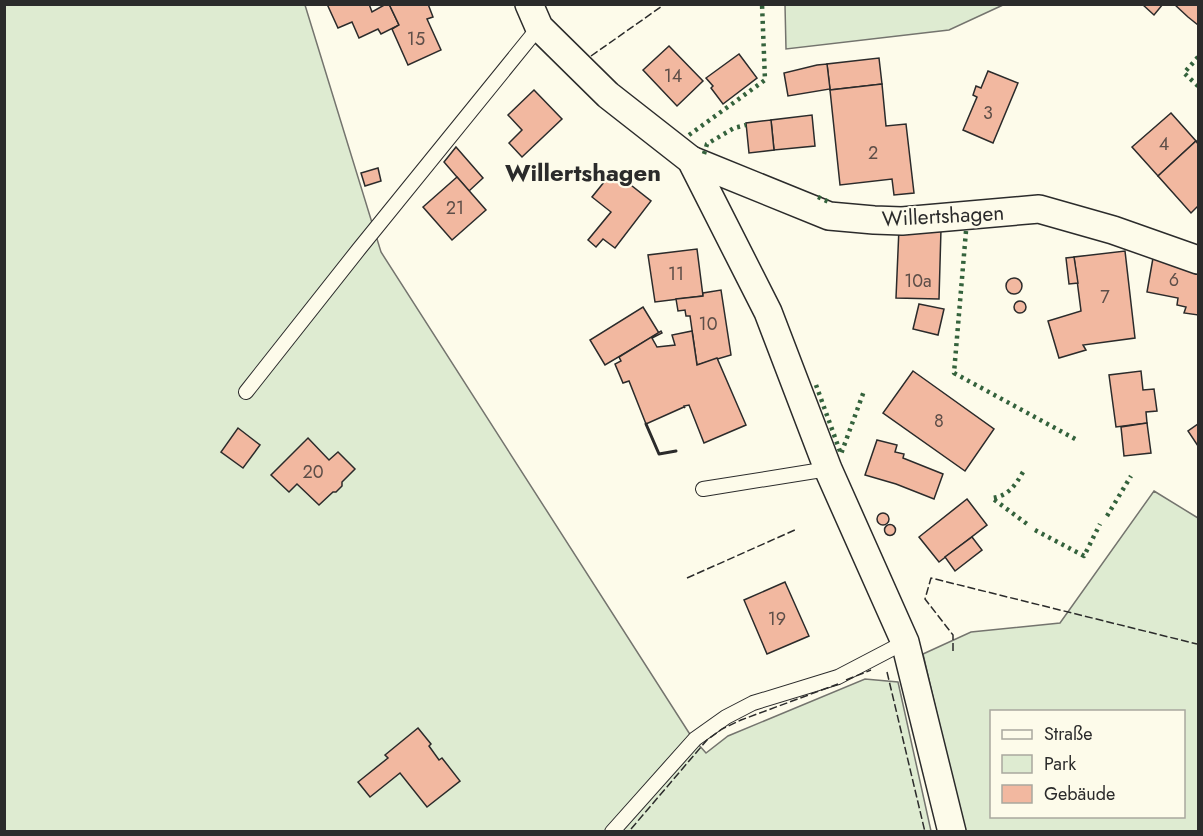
<svg xmlns="http://www.w3.org/2000/svg" width="1203" height="836" font-family="Jost,sans-serif">
	<rect width="100%" height="100%" fill="#fdfbea"/>
	<g fill="#deebd1" stroke="#74746e" stroke-width="1.5" fill-rule="evenodd">
		<path d="M 5,4 L 305,5 L 381,252 L 691,736 L 706,753 L 728,736 L 865,679 L 898,682 L 931,831 L 5,832 Z"/>
		<path d="M 785,5 L 785,4 L 1003,5 L 949,30 L 786,49 Z"/>
		<path d="M 1154,491 L 1198,518 L 1198,831 L 964,831 L 923,654 L 971,632 L 1060,623 ZM 992,712 L 1184,712 L 1184,816 L 992,816 Z"/>
	</g>
	<g fill="#f2b8a0" stroke="#2b2b2b" stroke-width="1.5">
		<path d="M 327,4 L 369,4 L 372,12 L 386,4 L 389,4 L 399,25 L 381,34 L 378,29 L 359,38 L 352,22 L 338,28 Z"/>
		<path d="M 389,4 L 428,4 L 433,17 L 427,19 L 441,50 L 408,65 L 392,29 L 399,25 Z"/>
		<path d="M 1142,4 L 1163,4 L 1154,15 Z"/>
		<path d="M 1174,4 L 1198,4 L 1198,25 L 1188,17 Z"/>
		<path d="M 669,46 L 703,81 L 677,106 L 643,70 Z"/>
		<path d="M 739,54 L 757,78 L 723,104 L 711,88 L 713,86 L 706,78 Z"/>
		<path d="M 879,58 L 882,84 L 830,90 L 827,64 Z"/>
		<path d="M 827,64 L 830,89 L 788,96 L 784,73 L 817,65 Z"/>
		<path d="M 988,71 L 1018,83 L 993,143 L 963,130 L 977,97 L 973,95 L 976,86 L 981,88 Z"/>
		<path d="M 882,84 L 886,126 L 906,124 L 914,193 L 894,195 L 892,179 L 840,185 L 830,90 Z"/>
		<path d="M 534,90 L 562,119 L 522,157 L 509,143 L 522,130 L 508,115 Z"/>
		<path d="M 1171,113 L 1196,141 L 1158,176 L 1132,147 Z"/>
		<path d="M 812,115 L 815,146 L 774,150 L 771,120 Z"/>
		<path d="M 771,120 L 774,150 L 749,153 L 746,123 Z"/>
		<path d="M 1196,141 L 1198,144 L 1198,206 L 1191,213 L 1158,176 Z"/>
		<path d="M 456,147 L 483,178 L 469,191 L 444,162 Z"/>
		<path d="M 378,168 L 381,181 L 365,186 L 361,173 Z"/>
		<path d="M 613,171 L 651,201 L 615,248 L 603,239 L 596,247 L 588,240 L 611,212 L 592,197 Z"/>
		<path d="M 457,177 L 486,210 L 452,240 L 423,207 Z"/>
		<path d="M 899,228 L 941,229 L 939,299 L 896,298 Z"/>
		<path d="M 697,249 L 703,296 L 655,302 L 648,255 Z"/>
		<path d="M 1125,251 L 1135,338 L 1083,345 L 1086,350 L 1059,358 L 1048,321 L 1081,311 L 1074,257 Z"/>
		<path d="M 1074,257 L 1078,283 L 1069,284 L 1066,258 Z"/>
		<path d="M 1153,258 L 1198,268 L 1198,315 L 1184,313 L 1186,307 L 1177,305 L 1178,298 L 1147,292 Z"/>
		<circle cx="1014" cy="286" r="8"/>
		<path d="M 721,290 L 731,355 L 697,365 L 690,316 L 686,316 L 685,310 L 678,311 L 676,299 L 703,296 L 703,293 Z"/>
		<circle cx="1020" cy="307" r="6"/>
		<path d="M 919,304 L 944,309 L 938,335 L 913,329 Z"/>
		<path d="M 643,307 L 659,333 L 605,365 L 590,340 Z"/>
		<path d="M 661,331 L 662,333 L 652,338 L 657,347 L 675,345 L 672,335 L 692,331 L 697,365 L 717,358 L 746,425 L 704,443 L 689,405 L 684,406 L 685,408 L 684,407 L 646,424 L 629,381 L 623,383 L 615,364 L 621,361 L 619,357 Z"/>
		<path d="M 913,371 L 994,429 L 965,471 L 883,413 Z"/>
		<path d="M 1141,371 L 1143,390 L 1154,389 L 1157,411 L 1146,412 L 1147,423 L 1116,427 L 1109,375 Z"/>
		<path d="M 1147,423 L 1151,453 L 1124,456 L 1121,427 Z"/>
		<path d="M 1198,424 L 1198,446 L 1188,431 Z"/>
		<path d="M 238,428 L 260,445 L 243,468 L 221,452 Z"/>
		<path d="M 308,438 L 329,460 L 338,452 L 355,469 L 342,482 L 342,486 L 336,492 L 333,492 L 319,505 L 297,484 L 289,492 L 271,475 Z"/>
		<path d="M 877,440 L 897,445 L 895,452 L 904,454 L 903,458 L 943,474 L 934,499 L 896,484 L 865,475 Z"/>
		<path d="M 967,499 L 987,525 L 939,562 L 919,537 Z"/>
		<circle cx="883" cy="519" r="6"/>
		<circle cx="890" cy="530" r="5.5"/>
		<path d="M 972,537 L 982,550 L 955,571 L 945,557 Z"/>
		<path d="M 785,582 L 809,636 L 767,654 L 744,600 Z"/>
		<path d="M 418,728 L 431,744 L 429,746 L 439,760 L 442,758 L 460,781 L 427,807 L 400,773 L 370,797 L 358,782 L 388,758 L 385,755 Z"/>
	</g>
	<g fill="none" stroke-linecap="round" stroke-linejoin="round">
		<g stroke="#2b2b2b" stroke-width="16">
			<g id="service">
				<path d="M 246,392 L 359,249 L 539,27"/>
				<path d="M 703,489 L 828,469"/>
				<path d="M 612,832 L 695,739 L 726,717 L 753,703 L 838,677 L 905,642"/>
			</g>
		</g>
		<g stroke="#2b2b2b" stroke-width="30">
			<g id="minor">
				<path d="M 529,4 L 539,27 L 608,95 L 691,160 L 768,312 L 828,469 L 905,642 L 952,832"/>
				<path d="M 691,160 L 829,216 L 874,220 L 902,221 L 1039,209 L 1113,230 L 1198,260"/>
			</g>
		</g>
		<use href="#service" stroke="#fdfbea" stroke-width="14"/>
		<use href="#minor" stroke="#fdfbea" stroke-width="27"/>
		<g stroke="#34623c" stroke-width="4.5" stroke-dasharray="3 4.5" stroke-linecap="butt">
			<path d="M 1198,57 L 1184,73 L 1198,86"/>
			<path d="M 689,135 L 765,80 L 762,4"/>
			<path d="M 704,154 L 707,144 L 734,128 L 746,125"/>
			<path d="M 818,197 L 829,202"/>
			<path d="M 966,231 L 954,373 L 1077,440"/>
			<path d="M 816,385 L 841,454 L 864,391"/>
			<path d="M 1023,472 C 1015,486 1008,496 992,498 L 1027,524"/>
			<path d="M 1107,516 L 1131,476"/>
			<path d="M 1035,530 L 1084,556 L 1100,524"/>
		</g>
		<g stroke="#2b2b2b" stroke-width="1.5" stroke-dasharray="8 3" stroke-linecap="butt">
			<path d="M 591,56 L 665,4"/>
			<path d="M 687,578 L 797,529"/>
			<path d="M 953,651 L 953,635 L 925,599 L 931,578 L 1197,644"/>
			<path d="M 887,672 L 925,832"/>
			<path d="M 846,680 L 871,670"/>
			<path d="M 631,829 L 707,740 L 722,729 L 741,720 L 838,684"/>
		</g>
		<path stroke="#2b2b2b" stroke-width="3" d="M 646,424 L 659,454 L 676,451"/>
	</g>
	<g text-anchor="middle" dominant-baseline="central" stroke-width="4.5" stroke-linejoin="round" paint-order="stroke">
		<g font-size="18" fill="#5d4e48">
			<text x="416" y="39">15</text>
			<text x="673" y="76">14</text>
			<text x="988" y="113">3</text>
			<text x="1164" y="144">4</text>
			<text x="873" y="153">2</text>
			<text x="455" y="208">21</text>
			<text x="676" y="274">11</text>
			<text x="1174" y="280">6</text>
			<text x="918" y="281">10a</text>
			<text x="1105" y="297">7</text>
			<text x="708" y="324">10</text>
			<text x="939" y="421">8</text>
			<text x="313" y="472">20</text>
			<text x="777" y="619">19</text>
		</g>
		<g font-size="21" fill="#2b2b2b" stroke="#fdfbea">
			<text transform="translate(943 216) rotate(-3)">Willertshagen</text>
		</g>
		<g font-size="24" font-weight="bold" fill="#2b2b2b" stroke="#fdfbea">
			<text x="583" y="172">Willertshagen</text>
		</g>
	</g>
	<rect width="1203" height="836" fill="none" stroke="#2b2b2b" stroke-width="12"/>
	<rect x="990" y="710" width="195" height="108" fill="#fdfbea" stroke="#a9a89e" stroke-width="1.5"/>
	<rect x="1002" y="730" width="30" height="9" fill="#fdfbea" stroke="#a9a89e" stroke-width="1.5"/>
	<text x="1044" y="740" font-size="18" fill="#2b2b2b">Straße</text>
	<rect x="1002" y="755" width="30" height="18" fill="#deebd1" stroke="#a9a89e" stroke-width="1.5"/>
	<text x="1044" y="770" font-size="18" fill="#2b2b2b">Park</text>
	<rect x="1002" y="785" width="30" height="18" fill="#f2b8a0" stroke="#a9a89e" stroke-width="1.5"/>
	<text x="1044" y="800" font-size="18" fill="#2b2b2b">Gebäude</text>
</svg>
